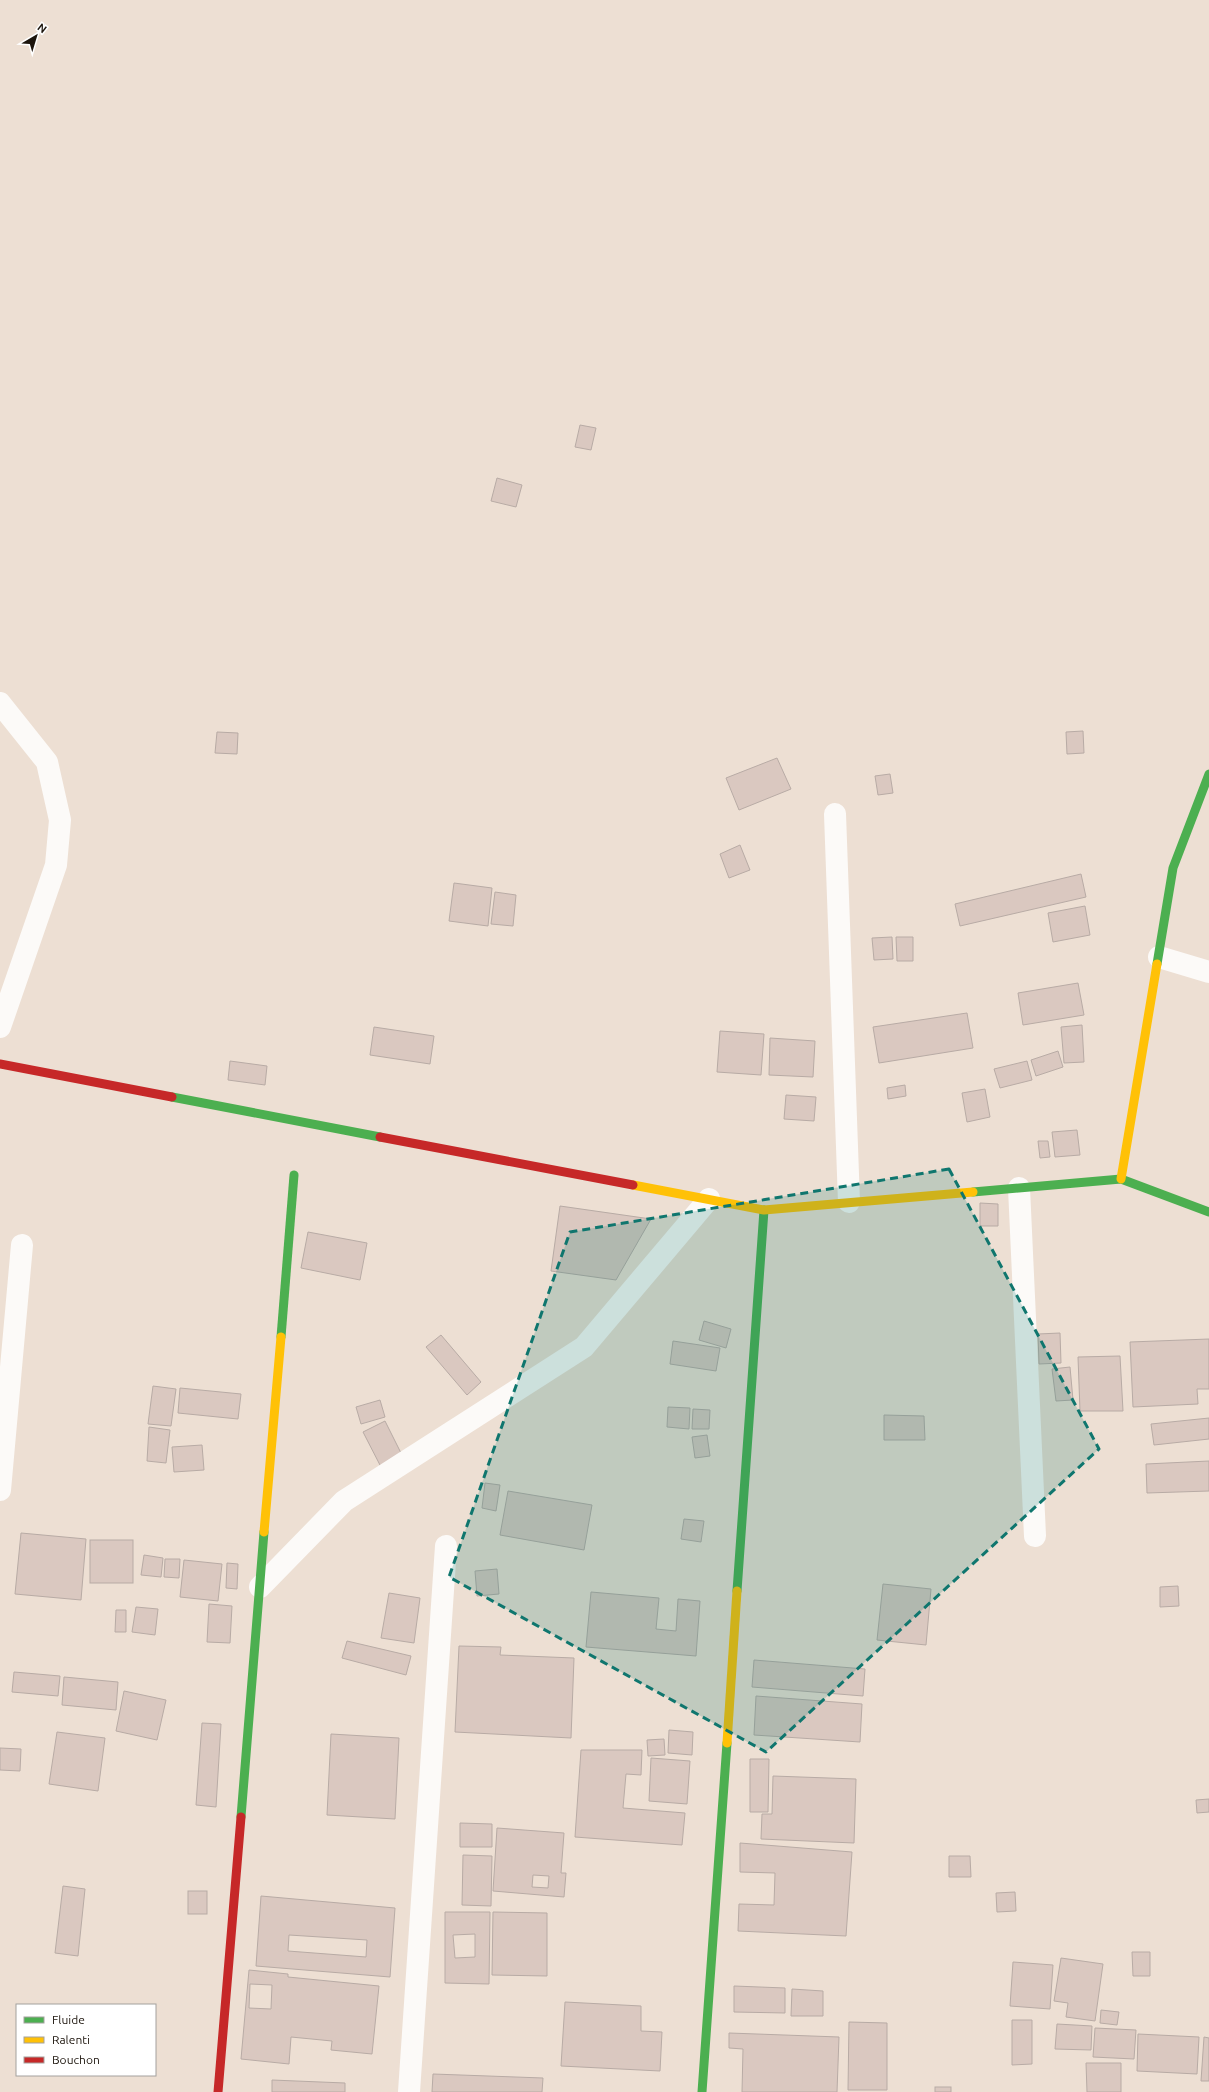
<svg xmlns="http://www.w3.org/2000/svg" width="1209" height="2092" font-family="Ubuntu,sans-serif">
	<rect width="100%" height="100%" fill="#eddfd3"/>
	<g fill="#dac8c0" stroke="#b8aba5" fill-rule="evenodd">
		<path d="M 580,425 L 596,428 L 591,450 L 575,447 Z"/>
		<path d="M 497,478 L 522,485 L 516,507 L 491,501 Z"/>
		<path d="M 1083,731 L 1084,753 L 1067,754 L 1066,732 Z"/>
		<path d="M 217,732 L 238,733 L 237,754 L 215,753 Z"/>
		<path d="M 777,758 L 791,789 L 739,810 L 726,778 Z"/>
		<path d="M 890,774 L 893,793 L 878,795 L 875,776 Z"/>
		<path d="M 740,845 L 750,870 L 729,878 L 720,854 Z"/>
		<path d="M 1081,874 L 1086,897 L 960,926 L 955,904 Z"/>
		<path d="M 454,883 L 492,888 L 488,926 L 449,921 Z"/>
		<path d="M 495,892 L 516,895 L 513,926 L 491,924 Z"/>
		<path d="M 1085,906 L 1090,935 L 1053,942 L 1048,913 Z"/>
		<path d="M 892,937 L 893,959 L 874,960 L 872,938 Z"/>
		<path d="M 896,937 L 913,937 L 913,961 L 897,961 Z"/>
		<path d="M 1078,983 L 1084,1015 L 1023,1025 L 1018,993 Z"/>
		<path d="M 967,1013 L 973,1048 L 879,1063 L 873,1027 Z"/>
		<path d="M 1082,1025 L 1084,1062 L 1064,1063 L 1061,1027 Z"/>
		<path d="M 374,1027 L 434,1036 L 430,1064 L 370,1055 Z"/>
		<path d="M 720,1031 L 764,1034 L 761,1075 L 717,1072 Z"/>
		<path d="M 770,1038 L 815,1041 L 813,1077 L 769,1075 Z"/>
		<path d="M 1058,1051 L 1063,1067 L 1036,1076 L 1031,1060 Z"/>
		<path d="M 230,1061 L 267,1066 L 265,1085 L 228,1080 Z"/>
		<path d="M 1027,1061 L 1032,1080 L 1000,1088 L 994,1069 Z"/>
		<path d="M 905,1085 L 906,1096 L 888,1099 L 887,1088 Z"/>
		<path d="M 985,1089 L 990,1117 L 967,1122 L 962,1093 Z"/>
		<path d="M 786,1095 L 816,1097 L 814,1121 L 784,1119 Z"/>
		<path d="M 1077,1130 L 1080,1155 L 1055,1157 L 1052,1132 Z"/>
		<path d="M 1038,1141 L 1048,1141 L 1050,1157 L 1040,1158 Z"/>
		<path d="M 980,1203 L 998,1204 L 998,1226 L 980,1226 Z"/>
		<path d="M 560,1206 L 651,1219 L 616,1280 L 551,1271 Z"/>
		<path d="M 308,1232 L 367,1243 L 360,1280 L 301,1268 Z"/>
		<path d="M 704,1321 L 731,1329 L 726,1348 L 699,1340 Z"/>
		<path d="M 1060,1333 L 1061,1363 L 1039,1364 L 1038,1334 Z"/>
		<path d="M 441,1335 L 481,1382 L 467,1395 L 426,1347 Z"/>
		<path d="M 1209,1339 L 1209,1389 L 1197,1389 L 1198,1404 L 1133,1407 L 1130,1342 Z"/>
		<path d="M 673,1341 L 720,1348 L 716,1371 L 670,1364 Z"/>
		<path d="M 1120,1356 L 1123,1411 L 1080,1411 L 1078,1357 Z"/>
		<path d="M 1070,1367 L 1073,1400 L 1056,1401 L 1052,1369 Z"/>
		<path d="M 153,1386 L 176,1389 L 171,1426 L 148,1424 Z"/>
		<path d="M 180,1388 L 241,1394 L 238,1419 L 178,1413 Z"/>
		<path d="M 380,1400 L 385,1417 L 361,1424 L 356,1407 Z"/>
		<path d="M 668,1407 L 690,1408 L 689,1429 L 667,1427 Z"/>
		<path d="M 693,1409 L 710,1410 L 709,1429 L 692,1429 Z"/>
		<path d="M 884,1415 L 924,1416 L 925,1440 L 884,1440 Z"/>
		<path d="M 1209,1418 L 1209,1439 L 1154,1445 L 1151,1424 Z"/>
		<path d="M 385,1421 L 403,1457 L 381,1467 L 363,1432 Z"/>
		<path d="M 149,1427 L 170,1430 L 166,1463 L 147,1461 Z"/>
		<path d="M 707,1435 L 710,1456 L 695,1458 L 692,1437 Z"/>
		<path d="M 202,1445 L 204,1470 L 174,1472 L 172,1447 Z"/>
		<path d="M 1209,1461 L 1209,1491 L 1147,1493 L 1146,1464 Z"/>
		<path d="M 485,1483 L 500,1485 L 496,1511 L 482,1508 Z"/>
		<path d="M 508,1491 L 592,1505 L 584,1550 L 500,1535 Z"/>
		<path d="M 684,1519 L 704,1521 L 701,1542 L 681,1539 Z"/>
		<path d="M 21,1533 L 86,1539 L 81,1600 L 15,1594 Z"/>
		<rect x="90" y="1540" width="43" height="43"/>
		<path d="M 144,1555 L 163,1558 L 161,1577 L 141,1575 Z"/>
		<path d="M 165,1559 L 180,1559 L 179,1578 L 164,1577 Z"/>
		<path d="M 184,1560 L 222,1564 L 218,1601 L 180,1597 Z"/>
		<path d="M 227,1563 L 238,1564 L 237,1589 L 226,1588 Z"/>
		<path d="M 497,1569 L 499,1594 L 477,1596 L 475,1571 Z"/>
		<path d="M 883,1584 L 931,1589 L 926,1645 L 877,1640 Z"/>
		<path d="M 1178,1586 L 1179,1606 L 1160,1607 L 1160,1587 Z"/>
		<path d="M 591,1592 L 659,1598 L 656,1629 L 676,1631 L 678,1599 L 700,1601 L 696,1656 L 586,1647 Z"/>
		<path d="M 389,1593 L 420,1598 L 414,1643 L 381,1638 Z"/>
		<path d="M 209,1604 L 232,1606 L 230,1643 L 207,1642 Z"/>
		<path d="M 136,1607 L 158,1609 L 155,1635 L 132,1632 Z"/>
		<path d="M 116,1610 L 126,1610 L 126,1632 L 115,1632 Z"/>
		<path d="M 347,1641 L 411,1656 L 406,1675 L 342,1658 Z"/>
		<path d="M 459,1646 L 501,1647 L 500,1655 L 574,1658 L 571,1738 L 455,1732 Z"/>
		<path d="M 754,1660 L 865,1669 L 863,1696 L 752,1687 Z"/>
		<path d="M 14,1672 L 60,1676 L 58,1696 L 12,1692 Z"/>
		<path d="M 64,1677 L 118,1682 L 116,1710 L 62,1705 Z"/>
		<path d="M 124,1691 L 166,1700 L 157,1740 L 116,1731 Z"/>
		<path d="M 756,1696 L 862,1704 L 860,1742 L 754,1735 Z"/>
		<path d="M 202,1723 L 221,1724 L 216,1807 L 196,1805 Z"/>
		<path d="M 669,1730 L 693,1732 L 692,1755 L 668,1753 Z"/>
		<path d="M 57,1732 L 105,1738 L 98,1791 L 49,1784 Z"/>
		<path d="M 331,1734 L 399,1738 L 395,1819 L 327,1815 Z"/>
		<path d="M 664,1739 L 665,1755 L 648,1756 L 647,1740 Z"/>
		<path d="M 0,1748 L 21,1749 L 20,1771 L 0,1770 Z"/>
		<path d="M 581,1750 L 642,1750 L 641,1775 L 626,1774 L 623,1808 L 685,1813 L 682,1845 L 575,1837 Z"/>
		<path d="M 651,1758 L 690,1761 L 687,1804 L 649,1801 Z"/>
		<path d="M 750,1759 L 769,1759 L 768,1812 L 750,1812 Z"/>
		<path d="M 773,1776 L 856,1779 L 854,1843 L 761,1839 L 762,1814 L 772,1814 Z"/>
		<path d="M 1209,1799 L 1209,1812 L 1197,1813 L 1196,1800 Z"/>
		<path d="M 460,1823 L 492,1824 L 492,1847 L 460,1847 Z"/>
		<path d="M 497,1828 L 564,1833 L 561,1873 L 566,1873 L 564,1897 L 493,1891 ZM 533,1875 L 549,1876 L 548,1888 L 532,1887 Z"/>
		<path d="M 740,1843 L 852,1852 L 846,1936 L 738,1931 L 739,1904 L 774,1905 L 775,1873 L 740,1872 Z"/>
		<path d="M 463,1855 L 492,1856 L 491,1906 L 462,1905 Z"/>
		<path d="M 949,1856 L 970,1856 L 971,1877 L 949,1877 Z"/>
		<path d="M 63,1886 L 85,1889 L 78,1956 L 55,1953 Z"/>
		<rect x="188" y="1891" width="19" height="23"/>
		<path d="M 1015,1892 L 1016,1911 L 997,1912 L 996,1893 Z"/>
		<path d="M 261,1896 L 395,1908 L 390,1977 L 256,1966 ZM 289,1935 L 367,1940 L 366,1957 L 288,1951 Z"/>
		<path d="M 445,1912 L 490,1912 L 489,1984 L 445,1983 ZM 475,1934 L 475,1957 L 455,1958 L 453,1935 Z"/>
		<path d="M 493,1912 L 547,1913 L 547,1976 L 492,1975 Z"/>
		<path d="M 1132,1952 L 1150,1952 L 1150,1976 L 1133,1976 Z"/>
		<path d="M 1061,1958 L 1103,1964 L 1095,2021 L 1066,2017 L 1068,2003 L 1054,2001 Z"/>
		<path d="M 1013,1962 L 1053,1965 L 1050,2009 L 1010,2006 Z"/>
		<path d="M 249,1970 L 288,1974 L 288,1977 L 379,1986 L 372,2054 L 331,2050 L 332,2041 L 291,2037 L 289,2064 L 241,2059 ZM 250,1984 L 272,1985 L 271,2009 L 249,2008 Z"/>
		<path d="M 734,1986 L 785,1988 L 785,2013 L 734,2012 Z"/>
		<path d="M 792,1989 L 823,1991 L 823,2016 L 791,2016 Z"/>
		<path d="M 565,2002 L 641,2006 L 641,2031 L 662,2032 L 660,2071 L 561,2066 Z"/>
		<path d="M 1101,2010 L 1119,2012 L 1117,2025 L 1100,2023 Z"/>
		<path d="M 1012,2020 L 1032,2020 L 1032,2064 L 1012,2065 Z"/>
		<path d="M 849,2022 L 887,2023 L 887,2090 L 848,2090 Z"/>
		<path d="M 1057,2024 L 1092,2026 L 1091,2050 L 1055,2049 Z"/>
		<path d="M 1095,2028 L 1136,2030 L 1134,2059 L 1093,2057 Z"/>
		<path d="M 729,2033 L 839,2037 L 837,2092 L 742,2092 L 743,2049 L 729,2048 Z"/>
		<path d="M 1138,2034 L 1199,2037 L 1197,2074 L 1137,2071 Z"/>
		<path d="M 1204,2037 L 1209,2038 L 1209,2081 L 1201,2081 Z"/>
		<path d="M 1086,2063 L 1121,2063 L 1121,2092 L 1087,2092 Z"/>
		<path d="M 433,2074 L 543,2078 L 542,2092 L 432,2092 Z"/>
		<path d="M 272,2080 L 345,2083 L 345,2092 L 272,2092 Z"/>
		<rect x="935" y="2087" width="16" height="5"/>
	</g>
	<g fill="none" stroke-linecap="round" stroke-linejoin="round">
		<g stroke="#fcfaf8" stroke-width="22">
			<path d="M 0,703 L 47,762 L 60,820 L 56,865 L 0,1027"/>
			<path d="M 835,814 L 849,1202"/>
			<path d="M 1159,957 L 1209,972"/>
			<path d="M 1019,1188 L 1035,1536"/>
			<path d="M 0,1490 L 22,1245"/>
			<path d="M 260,1587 L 344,1501 L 584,1347 L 709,1199"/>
			<path d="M 409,2092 L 446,1546"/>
		</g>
		<g stroke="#4caf50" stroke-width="9">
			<path d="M 1157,964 L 1173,868 L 1209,774"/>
			<path d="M 172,1097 L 380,1137"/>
			<path d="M 973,1192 L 1121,1179 L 1209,1212"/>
			<path d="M 281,1337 L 294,1175"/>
			<path d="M 737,1591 L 764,1210"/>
			<path d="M 241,1817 L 264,1532"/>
			<path d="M 702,2092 L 727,1743"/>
		</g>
		<g stroke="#ffc107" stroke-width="9">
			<path d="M 1121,1179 L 1157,964"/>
			<path d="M 633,1185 L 764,1210 L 973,1192"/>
			<path d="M 264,1532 L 281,1337"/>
			<path d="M 727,1743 L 737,1591"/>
		</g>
		<g stroke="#c62828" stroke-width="9">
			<path d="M 0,1064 L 172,1097"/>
			<path d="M 380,1137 L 633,1185"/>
			<path d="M 218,2092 L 241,1817"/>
		</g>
	</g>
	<path fill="#0f766e" fill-opacity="0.2" stroke="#0f766e" stroke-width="3" stroke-dasharray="8 5" stroke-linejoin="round" d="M 949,1169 L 1099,1449 L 766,1752 L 449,1577 L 570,1232 Z"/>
	<rect x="16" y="2004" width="140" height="72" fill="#ffffff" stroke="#a4a19e"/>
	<rect x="24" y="2017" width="20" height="6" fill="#4caf50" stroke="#a4a19e"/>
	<text x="52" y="2024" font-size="12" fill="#1c140c">Fluide</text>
	<rect x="24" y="2037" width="20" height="6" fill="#ffc107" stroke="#a4a19e"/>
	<text x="52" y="2044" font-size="12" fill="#1c140c">Ralenti</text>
	<rect x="24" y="2057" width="20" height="6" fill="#c62828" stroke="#a4a19e"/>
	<text x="52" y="2064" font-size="12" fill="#1c140c">Bouchon</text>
	<g transform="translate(36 36) rotate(38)" stroke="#ffffff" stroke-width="3" paint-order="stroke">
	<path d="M0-3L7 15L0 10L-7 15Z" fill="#1c140c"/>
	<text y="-6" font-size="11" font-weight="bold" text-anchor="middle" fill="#1c140c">N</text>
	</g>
</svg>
